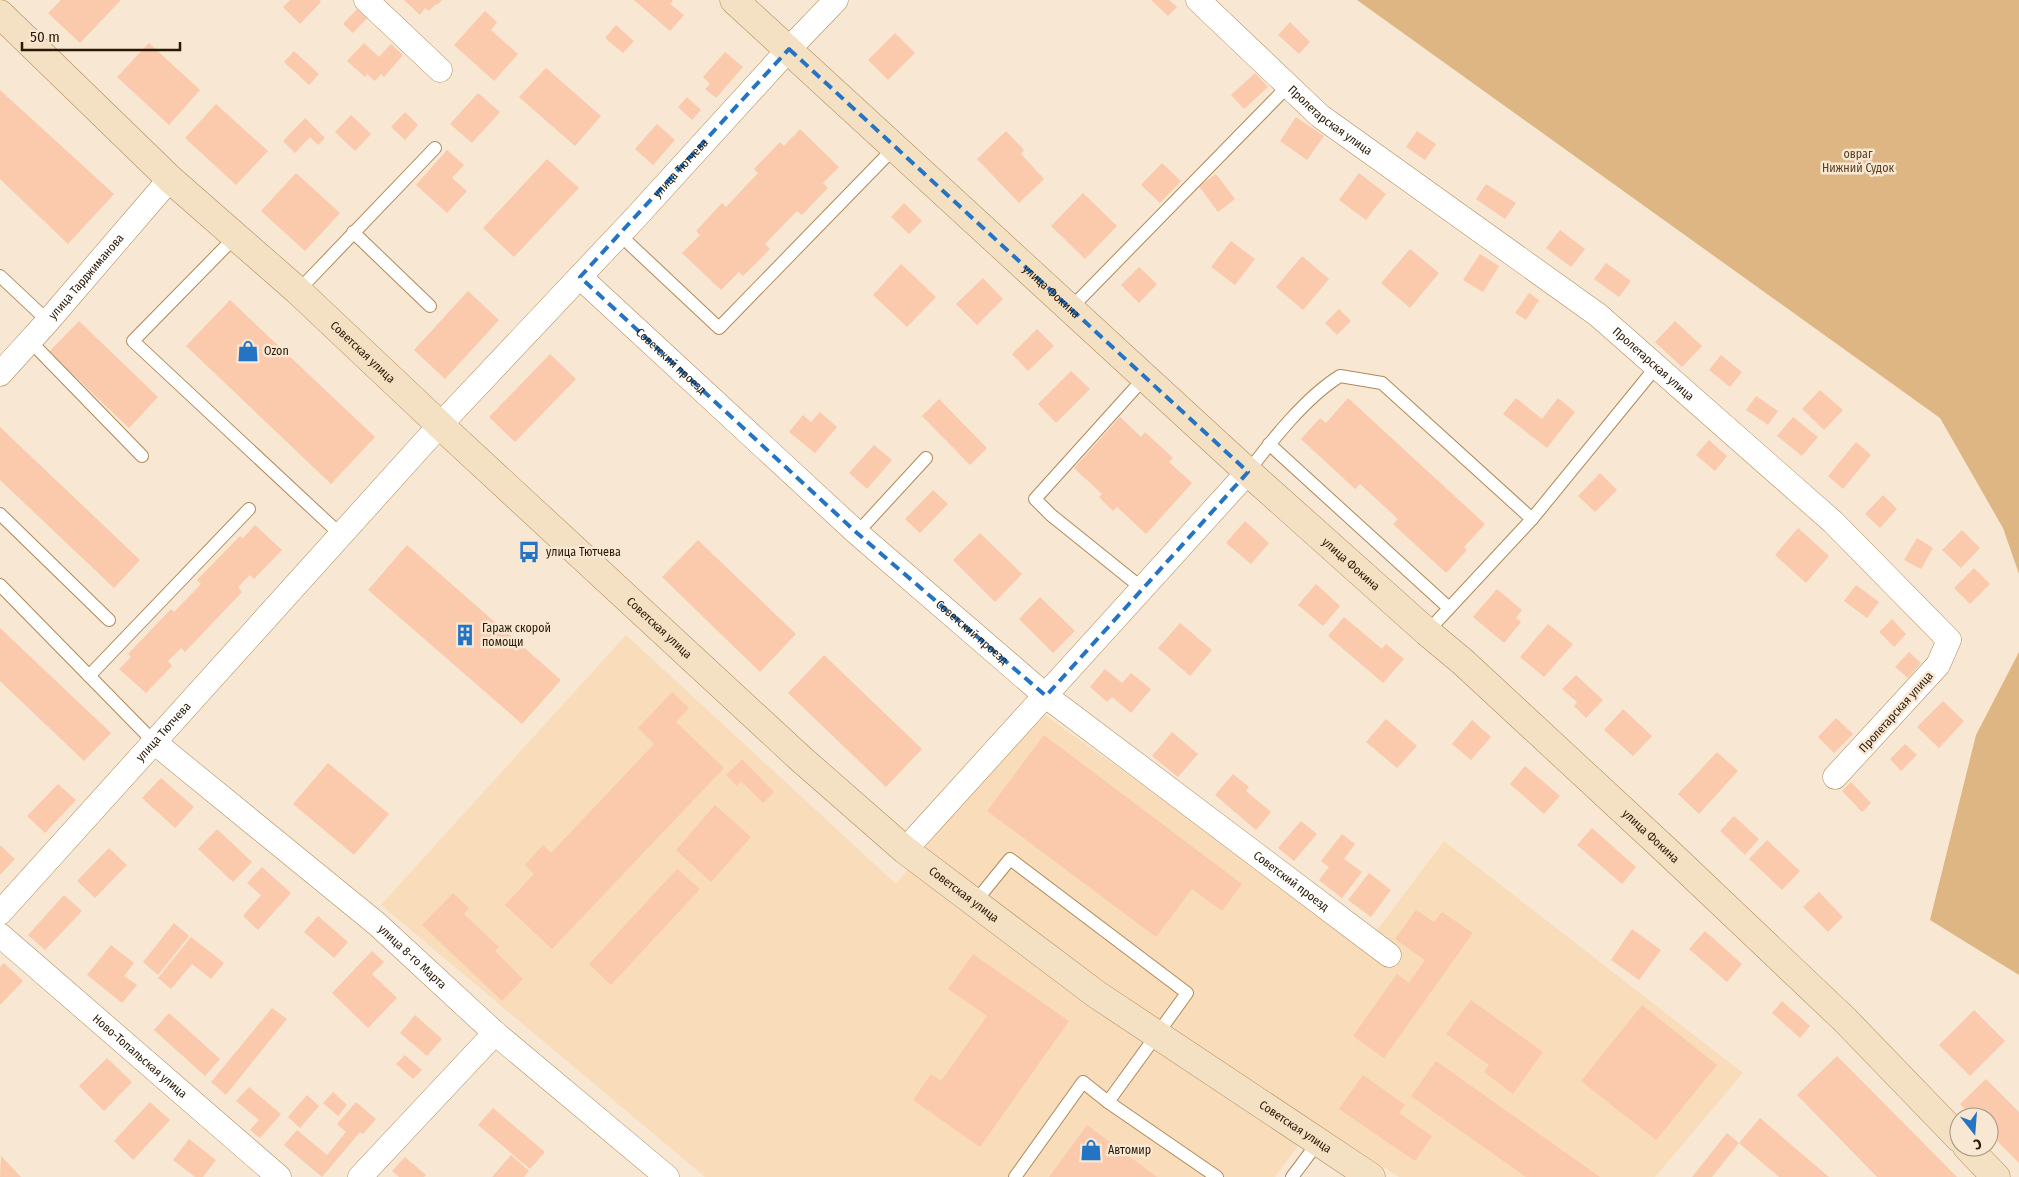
<svg xmlns="http://www.w3.org/2000/svg" width="2019" height="1177" font-family="'Fira Sans Condensed',sans-serif">
	<rect width="100%" height="100%" fill="#f8e7d3"/>
	<path fill="#f9dcba" d="M 626,635 L 896,884 L 1038,710 L 1366,945 L 1444,841 L 1743,1073 L 1655,1177 L 1399,1177 L 1315,1123 L 1275,1177 L 705,1177 L 381,905 Z"/>
	<g fill="#deb684">
		<path d="M 1357,0 L 2019,0 L 2019,574 L 2003,528 L 1940,418 Z"/>
		<path d="M 2019,652 L 2019,975 L 1930,920 L 1976,735 Z"/>
	</g>
	<g fill="#fbcaac">
		<path d="M 61,0 L 121,0 L 80,43 L 48,13 Z"/>
		<path d="M 290,0 L 319,0 L 321,2 L 300,24 L 283,7 Z"/>
		<path d="M 404,0 L 442,0 L 437,5 L 436,4 L 429,11 L 425,8 L 420,15 Z"/>
		<path d="M 634,0 L 673,0 L 670,4 L 684,15 L 670,31 Z"/>
		<path d="M 1151,0 L 1169,0 L 1177,7 L 1168,16 Z"/>
		<path d="M 357,9 L 367,18 L 353,33 L 343,24 Z"/>
		<path d="M 485,11 L 497,22 L 491,30 L 518,54 L 494,81 L 454,45 Z"/>
		<path d="M 1290,22 L 1310,42 L 1299,54 L 1278,35 Z"/>
		<path d="M 616,25 L 634,41 L 623,53 L 605,38 Z"/>
		<path d="M 895,33 L 915,53 L 888,80 L 868,60 Z"/>
		<path d="M 149,43 L 200,90 L 169,125 L 117,77 Z"/>
		<path d="M 364,43 L 379,57 L 391,44 L 403,55 L 384,77 L 381,74 L 375,81 L 367,74 L 365,77 L 347,61 Z"/>
		<path d="M 294,51 L 319,74 L 309,85 L 284,62 Z"/>
		<path d="M 725,52 L 743,67 L 716,98 L 705,89 L 710,84 L 703,77 Z"/>
		<path d="M 546,68 L 601,116 L 575,146 L 519,97 Z"/>
		<path d="M 1255,73 L 1268,87 L 1244,109 L 1231,95 Z"/>
		<path d="M 0,90 L 114,194 L 68,244 L 0,179 Z"/>
		<path d="M 478,93 L 500,112 L 472,143 L 450,124 Z"/>
		<path d="M 687,97 L 701,110 L 692,120 L 678,107 Z"/>
		<path d="M 216,104 L 268,151 L 236,185 L 185,138 Z"/>
		<path d="M 405,112 L 418,125 L 405,140 L 391,127 Z"/>
		<path d="M 351,115 L 371,134 L 355,151 L 335,132 Z"/>
		<path d="M 1296,117 L 1324,136 L 1307,160 L 1280,141 Z"/>
		<path d="M 305,118 L 325,138 L 318,145 L 310,137 L 295,153 L 283,141 Z"/>
		<path d="M 657,124 L 675,140 L 653,165 L 635,149 Z"/>
		<path d="M 800,129 L 839,167 L 823,183 L 828,188 L 802,215 L 797,211 L 765,244 L 770,249 L 743,276 L 739,272 L 721,290 L 682,253 L 700,235 L 696,231 L 722,203 L 726,207 L 758,173 L 754,169 L 780,142 L 784,146 Z"/>
		<path d="M 1006,131 L 1024,150 L 1021,154 L 1044,179 L 1019,203 L 977,159 Z"/>
		<path d="M 1417,131 L 1436,144 L 1425,160 L 1406,147 Z"/>
		<path d="M 447,150 L 464,165 L 452,178 L 467,191 L 447,213 L 416,185 Z"/>
		<path d="M 547,159 L 579,188 L 514,257 L 483,228 Z"/>
		<path d="M 1162,163 L 1181,181 L 1160,203 L 1141,185 Z"/>
		<path d="M 296,173 L 340,213 L 305,251 L 261,211 Z"/>
		<path d="M 1359,173 L 1386,194 L 1366,220 L 1339,200 Z"/>
		<path d="M 1216,174 L 1235,199 L 1218,212 L 1199,186 Z"/>
		<path d="M 1486,184 L 1516,203 L 1505,219 L 1476,199 Z"/>
		<path d="M 1083,193 L 1117,226 L 1085,259 L 1051,226 Z"/>
		<path d="M 904,203 L 922,221 L 909,234 L 891,217 Z"/>
		<path d="M 1560,230 L 1585,249 L 1571,267 L 1546,248 Z"/>
		<path d="M 1231,241 L 1255,259 L 1235,285 L 1211,267 Z"/>
		<path d="M 1410,249 L 1439,273 L 1410,308 L 1381,283 Z"/>
		<path d="M 1480,254 L 1499,266 L 1483,292 L 1463,280 Z"/>
		<path d="M 1302,256 L 1329,279 L 1303,310 L 1276,287 Z"/>
		<path d="M 1606,263 L 1631,281 L 1619,297 L 1594,279 Z"/>
		<path d="M 901,264 L 936,297 L 907,327 L 873,295 Z"/>
		<path d="M 1139,267 L 1157,284 L 1139,303 L 1121,285 Z"/>
		<path d="M 983,278 L 1003,299 L 977,325 L 956,304 Z"/>
		<path d="M 468,291 L 499,320 L 445,379 L 414,350 Z"/>
		<path d="M 1529,293 L 1539,300 L 1526,320 L 1515,313 Z"/>
		<path d="M 230,300 L 375,437 L 331,484 L 186,346 Z"/>
		<path d="M 1339,309 L 1351,321 L 1337,335 L 1325,323 Z"/>
		<path d="M 79,321 L 158,397 L 129,428 L 49,352 Z"/>
		<path d="M 1675,321 L 1702,346 L 1682,367 L 1655,342 Z"/>
		<path d="M 1037,329 L 1054,346 L 1028,371 L 1012,354 Z"/>
		<path d="M 550,354 L 576,379 L 515,442 L 489,417 Z"/>
		<path d="M 1721,355 L 1742,372 L 1730,387 L 1709,370 Z"/>
		<path d="M 1071,371 L 1090,389 L 1056,423 L 1038,404 Z"/>
		<path d="M 1820,390 L 1843,410 L 1824,430 L 1802,409 Z"/>
		<path d="M 1756,396 L 1778,411 L 1768,425 L 1746,410 Z"/>
		<path d="M 1348,398 L 1485,524 L 1464,547 L 1467,550 L 1446,573 L 1393,524 L 1398,519 L 1360,484 L 1355,489 L 1301,439 L 1320,418 L 1326,423 Z"/>
		<path d="M 1516,398 L 1542,419 L 1558,398 L 1575,412 L 1547,448 L 1503,414 Z"/>
		<path d="M 939,399 L 987,448 L 970,465 L 922,416 Z"/>
		<path d="M 820,412 L 837,427 L 815,453 L 789,432 L 803,415 L 811,422 Z"/>
		<path d="M 1120,417 L 1141,437 L 1145,432 L 1173,458 L 1169,462 L 1192,483 L 1146,534 L 1117,507 L 1113,511 L 1099,497 L 1102,494 L 1074,468 Z"/>
		<path d="M 1793,417 L 1818,437 L 1802,456 L 1777,436 Z"/>
		<path d="M 0,427 L 140,560 L 114,588 L 0,480 Z"/>
		<path d="M 1709,440 L 1727,456 L 1715,471 L 1696,455 Z"/>
		<path d="M 1856,442 L 1871,455 L 1843,489 L 1828,476 Z"/>
		<path d="M 874,445 L 892,460 L 867,489 L 849,473 Z"/>
		<path d="M 1600,473 L 1617,490 L 1595,512 L 1578,496 Z"/>
		<path d="M 933,490 L 948,504 L 920,533 L 905,519 Z"/>
		<path d="M 1883,495 L 1897,509 L 1880,528 L 1865,514 Z"/>
		<path d="M 1245,521 L 1269,543 L 1251,564 L 1226,543 Z"/>
		<path d="M 255,525 L 282,550 L 254,579 L 250,575 L 238,587 L 242,592 L 185,652 L 181,648 L 168,661 L 172,666 L 146,693 L 119,669 L 131,657 L 128,654 L 171,609 L 174,612 L 201,584 L 197,580 L 240,536 L 243,538 Z"/>
		<path d="M 1798,528 L 1829,556 L 1806,583 L 1775,555 Z"/>
		<path d="M 1962,530 L 1980,548 L 1961,568 L 1942,550 Z"/>
		<path d="M 980,533 L 1022,574 L 995,602 L 953,560 Z"/>
		<path d="M 1917,538 L 1933,548 L 1921,569 L 1904,560 Z"/>
		<path d="M 698,540 L 796,634 L 760,672 L 662,577 Z"/>
		<path d="M 407,545 L 561,680 L 522,724 L 368,590 Z"/>
		<path d="M 1974,568 L 1990,584 L 1970,604 L 1954,588 Z"/>
		<path d="M 1316,584 L 1340,606 L 1323,626 L 1298,605 Z"/>
		<path d="M 1856,585 L 1879,602 L 1867,618 L 1844,601 Z"/>
		<path d="M 1497,589 L 1522,610 L 1516,618 L 1521,622 L 1504,643 L 1473,617 Z"/>
		<path d="M 1040,597 L 1075,631 L 1053,653 L 1019,619 Z"/>
		<path d="M 1344,617 L 1382,649 L 1386,644 L 1404,659 L 1383,683 L 1328,636 Z"/>
		<path d="M 1892,619 L 1906,634 L 1894,647 L 1879,632 Z"/>
		<path d="M 1180,623 L 1212,650 L 1190,676 L 1158,648 Z"/>
		<path d="M 1548,624 L 1573,644 L 1544,677 L 1520,657 Z"/>
		<path d="M 0,628 L 111,733 L 84,761 L 0,681 Z"/>
		<path d="M 1909,652 L 1921,663 L 1908,678 L 1895,667 Z"/>
		<path d="M 824,655 L 922,749 L 886,787 L 788,693 Z"/>
		<path d="M 1105,669 L 1122,683 L 1131,673 L 1151,689 L 1131,713 L 1112,697 L 1107,702 L 1090,687 Z"/>
		<path d="M 1576,675 L 1603,700 L 1586,718 L 1574,706 L 1577,702 L 1562,689 Z"/>
		<path d="M 672,692 L 689,708 L 676,722 L 724,768 L 552,949 L 505,905 L 534,874 L 525,865 L 543,845 L 551,853 L 654,744 L 638,728 Z"/>
		<path d="M 1943,701 L 1964,721 L 1939,748 L 1917,727 Z"/>
		<path d="M 1623,709 L 1652,736 L 1633,756 L 1604,730 Z"/>
		<path d="M 1836,718 L 1853,734 L 1834,753 L 1818,737 Z"/>
		<path d="M 1386,719 L 1417,746 L 1397,768 L 1366,742 Z"/>
		<path d="M 1472,720 L 1491,737 L 1471,760 L 1452,744 Z"/>
		<path d="M 1172,732 L 1198,754 L 1178,777 L 1152,756 Z"/>
		<path d="M 1044,735 L 1242,884 L 1222,911 L 1192,889 L 1156,937 L 987,811 Z"/>
		<path d="M 1905,744 L 1917,755 L 1901,771 L 1890,759 Z"/>
		<path d="M 1717,752 L 1738,771 L 1699,814 L 1678,794 Z"/>
		<path d="M 742,759 L 774,792 L 763,803 L 741,781 L 737,786 L 726,775 Z"/>
		<path d="M 328,763 L 389,814 L 354,855 L 293,804 Z"/>
		<path d="M 1525,766 L 1560,796 L 1544,814 L 1510,784 Z"/>
		<path d="M 1233,774 L 1249,787 L 1246,791 L 1271,812 L 1256,830 L 1215,795 Z"/>
		<path d="M 161,778 L 194,807 L 175,828 L 142,798 Z"/>
		<path d="M 1851,782 L 1871,803 L 1862,812 L 1842,791 Z"/>
		<path d="M 58,784 L 76,800 L 45,833 L 27,816 Z"/>
		<path d="M 715,805 L 751,837 L 711,882 L 676,850 Z"/>
		<path d="M 1734,816 L 1759,839 L 1745,855 L 1720,831 Z"/>
		<path d="M 1301,821 L 1317,834 L 1294,861 L 1278,848 Z"/>
		<path d="M 1592,828 L 1636,867 L 1622,884 L 1577,845 Z"/>
		<path d="M 217,829 L 252,862 L 233,882 L 198,849 Z"/>
		<path d="M 1342,834 L 1355,844 L 1344,859 L 1362,872 L 1342,898 L 1319,880 L 1329,867 L 1321,861 Z"/>
		<path d="M 1767,840 L 1800,871 L 1782,890 L 1749,859 Z"/>
		<path d="M 0,845 L 15,859 L 0,875 Z"/>
		<path d="M 109,848 L 127,865 L 95,898 L 77,881 Z"/>
		<path d="M 262,867 L 291,893 L 258,930 L 243,916 L 261,895 L 247,883 Z"/>
		<path d="M 677,869 L 700,889 L 611,985 L 589,964 Z"/>
		<path d="M 1369,873 L 1391,890 L 1371,917 L 1348,900 Z"/>
		<path d="M 1819,892 L 1843,917 L 1828,932 L 1803,907 Z"/>
		<path d="M 453,893 L 469,908 L 464,914 L 499,947 L 495,951 L 523,979 L 502,1001 L 422,925 Z"/>
		<path d="M 64,895 L 82,911 L 45,950 L 28,935 Z"/>
		<path d="M 1416,910 L 1434,922 L 1442,912 L 1473,933 L 1384,1058 L 1353,1036 L 1397,974 L 1409,983 L 1425,960 L 1395,939 Z"/>
		<path d="M 318,916 L 348,942 L 334,958 L 304,932 Z"/>
		<path d="M 174,923 L 189,936 L 158,975 L 143,962 Z"/>
		<path d="M 1632,929 L 1661,950 L 1639,980 L 1611,960 Z"/>
		<path d="M 1705,931 L 1742,964 L 1727,982 L 1689,949 Z"/>
		<path d="M 191,937 L 224,963 L 211,979 L 192,964 L 171,989 L 158,978 Z"/>
		<path d="M 111,945 L 134,963 L 124,976 L 137,985 L 122,1003 L 87,975 Z"/>
		<path d="M 372,951 L 384,962 L 372,974 L 397,998 L 368,1028 L 332,993 Z"/>
		<path d="M 973,954 L 1069,1021 L 980,1147 L 913,1100 L 931,1074 L 941,1081 L 987,1016 L 948,989 Z"/>
		<path d="M 4,963 L 23,981 L 0,1005 L 0,967 Z"/>
		<path d="M 1471,1000 L 1543,1052 L 1513,1094 L 1484,1072 L 1489,1065 L 1446,1034 Z"/>
		<path d="M 1782,1001 L 1810,1026 L 1800,1038 L 1772,1013 Z"/>
		<path d="M 1642,1005 L 1717,1065 L 1656,1140 L 1581,1081 Z"/>
		<path d="M 272,1008 L 287,1019 L 226,1095 L 211,1082 Z"/>
		<path d="M 1974,1010 L 2005,1041 L 1970,1076 L 1939,1045 Z"/>
		<path d="M 169,1013 L 220,1059 L 205,1076 L 154,1030 Z"/>
		<path d="M 415,1015 L 442,1039 L 427,1056 L 400,1033 Z"/>
		<path d="M 405,1055 L 422,1070 L 413,1079 L 396,1064 Z"/>
		<path d="M 1837,1056 L 1957,1177 L 1877,1177 L 1797,1095 Z"/>
		<path d="M 107,1058 L 132,1082 L 104,1111 L 79,1086 Z"/>
		<path d="M 1436,1061 L 1600,1177 L 1526,1177 L 1411,1096 Z"/>
		<path d="M 1363,1075 L 1405,1105 L 1399,1113 L 1432,1136 L 1415,1161 L 1339,1109 Z"/>
		<path d="M 1986,1079 L 2019,1112 L 2019,1163 L 1989,1133 L 1989,1117 L 1973,1117 L 1960,1104 Z"/>
		<path d="M 249,1087 L 281,1114 L 260,1138 L 250,1130 L 259,1120 L 236,1101 Z"/>
		<path d="M 333,1092 L 347,1105 L 338,1116 L 323,1103 Z"/>
		<path d="M 307,1095 L 319,1106 L 300,1128 L 288,1117 Z"/>
		<path d="M 150,1102 L 170,1120 L 133,1160 L 114,1141 Z"/>
		<path d="M 356,1102 L 376,1119 L 363,1134 L 360,1132 L 322,1177 L 284,1145 L 297,1130 L 327,1155 L 346,1132 L 337,1124 Z"/>
		<path d="M 493,1108 L 545,1152 L 530,1169 L 478,1125 Z"/>
		<path d="M 1760,1118 L 1829,1177 L 1779,1177 L 1739,1143 Z"/>
		<path d="M 1087,1125 L 1157,1177 L 1049,1177 Z"/>
		<path d="M 1727,1133 L 1739,1143 L 1712,1177 L 1692,1177 Z"/>
		<path d="M 189,1139 L 216,1160 L 203,1177 L 195,1177 L 173,1160 Z"/>
		<path d="M 511,1155 L 529,1171 L 524,1177 L 492,1177 Z"/>
		<path d="M 1,1156 L 21,1177 L 0,1177 Z"/>
		<path d="M 405,1157 L 426,1175 L 424,1177 L 399,1177 L 392,1171 Z"/>
	</g>
	<g fill="none" stroke-linecap="round" stroke-linejoin="round">
		<g stroke="#b08a58" stroke-width="14">
			<g id="service">
				<path d="M 353,232 L 430,306"/>
				<path d="M 620,235 L 719,328 L 895,147"/>
				<path d="M 236,236 L 133,341 L 341,535"/>
				<path d="M 0,276 L 48,321"/>
				<path d="M 298,291 L 435,148"/>
				<path d="M 1070,309 L 1288,86"/>
				<path d="M 30,341 L 142,456"/>
				<path d="M 1269,444 L 1449,608"/>
				<path d="M 1248,472 C 1272,440 1306,397 1340,376 L 1382,383 L 1532,519"/>
				<path d="M 0,514 L 109,620"/>
				<path d="M 857,533 L 926,458"/>
				<path d="M 0,585 L 154,742"/>
				<path d="M 1143,589 L 1051,515 L 1035,499 L 1145,377"/>
				<path d="M 1427,632 L 1532,519 L 1656,367"/>
				<path d="M 89,676 L 249,509"/>
				<path d="M 975,902 L 1010,859 L 1187,993 L 1108,1102 L 1217,1177"/>
				<path d="M 1015,1177 L 1083,1082 L 1108,1102"/>
				<path d="M 1292,1177 L 1319,1141"/>
			</g>
		</g>
		<g stroke="#b08a58" stroke-width="25">
			<g id="minor">
				<path d="M 366,0 L 440,70"/>
				<path id="s1" d="M 1198,0 L 1320,116 L 1598,315 L 1833,522 L 1949,640 L 1938,665 L 1835,777"/>
				<path id="s2" d="M 580,277 L 857,533 L 1046,696 L 1389,955"/>
				<path id="s3" d="M 0,374 L 48,321 L 170,179"/>
				<path id="s4" d="M 154,742 L 377,924 L 495,1033 L 667,1177"/>
				<path d="M 905,850 L 1248,472"/>
				<path id="s5" d="M 0,913 L 440,425 L 637,216 L 789,49 L 836,0"/>
				<path id="s6" d="M 0,935 L 279,1177"/>
				<path d="M 360,1177 L 495,1033"/>
			</g>
		</g>
		<g stroke="#b08a58" stroke-width="29">
			<g id="secondary">
				<path id="s7" d="M 734,0 L 1248,472 L 1427,632 L 1463,662 L 1668,852 L 1845,1020 L 1959,1138"/>
				<path id="s8" d="M 0,14 L 170,179 L 298,291 L 440,425 L 800,758 L 905,850 L 1096,994 L 1371,1177"/>
				<path d="M 1967,1147 L 1996,1177"/>
			</g>
		</g>
		<use href="#service" stroke="#fff" stroke-width="12"/>
		<use href="#minor" stroke="#fff" stroke-width="24"/>
		<use href="#secondary" stroke="#f4e0c2" stroke-width="28"/>
	</g>
	<path fill="none" stroke="#2574c4" stroke-width="4" stroke-dasharray="10 6" stroke-linejoin="round" d="M 789,49 L 1248,472 L 1046,696 L 857,533 L 580,277 Z"/>
	<defs>
		<g id="shop-bare" transform="scale(1.725)"><path d="M-5-2.5h2.3a2.7 3.5 0 0 1 5.4 0H5L5.5 6h-11ZM-1.5-2.5h3a1.5 2.3 0 0 0-3 0Z" fill="#2574c4" stroke="#f8e7d3" stroke-width="2.5" paint-order="stroke"/></g>
		<g id="bus-bare" transform="scale(1.725)"><path d="M-5-6H5V4H4V6H2V4H-2V6H-4V4H-5ZM-3.5-4V0h7V-4ZM-3.5 1.2v1.5H-2V1.2ZM2 1.2v1.5H3.5V1.2Z" fill="#2574c4" stroke="#f8e7d3" stroke-width="2.5" paint-order="stroke"/></g>
		<g id="building-bare" transform="scale(1.725)"><path d="M-4-6H4V6H1V3H-1V6H-4ZM-2.5-4.3h1.7v1.8h-1.7ZM.8-4.3h1.7v1.8H.8ZM-2.5-1h1.7V.8h-1.7ZM.8-1h1.7V.8H.8Z" fill="#2574c4" stroke="#f8e7d3" stroke-width="2.5" paint-order="stroke"/></g>
	</defs>
	<g fill-rule="evenodd">
		<use href="#shop-bare" x="248" y="351"/>
		<use href="#bus-bare" x="529" y="552"/>
		<use href="#building-bare" x="465" y="635"/>
		<use href="#shop-bare" x="1091" y="1150"/>
	</g>
	<g text-anchor="middle" dominant-baseline="central" stroke-width="5" stroke-linejoin="round" paint-order="stroke">
		<g font-size="12" fill="#281905" stroke="#f8e7d3">
			<text stroke="none"><textPath href="#s1" startOffset="179">Пролетарская улица</textPath></text>
			<text stroke="none"><textPath href="#s5" startOffset="1009">улица Тютчева</textPath></text>
			<text stroke="none"><textPath href="#s3" startOffset="130">улица Тарджиманова</textPath></text>
			<text stroke="none"><textPath href="#s7" startOffset="431">улица Фокина</textPath></text>
			<text stroke="none"><textPath href="#s8" startOffset="496">Советская улица</textPath></text>
			<text stroke="none"><textPath href="#s2" startOffset="124">Советский проезд</textPath></text>
			<text stroke="none"><textPath href="#s1" startOffset="584">Пролетарская улица</textPath></text>
			<text stroke="none"><textPath href="#s7" startOffset="836">улица Фокина</textPath></text>
			<text stroke="none"><textPath href="#s8" startOffset="901">Советская улица</textPath></text>
			<text stroke="none"><textPath href="#s2" startOffset="529">Советский проезд</textPath></text>
			<text transform="translate(1896 712) rotate(-48)">Пролетарская улица</text>
			<text stroke="none"><textPath href="#s5" startOffset="244">улица Тютчева</textPath></text>
			<text stroke="none"><textPath href="#s7" startOffset="1241">улица Фокина</textPath></text>
			<text stroke="none"><textPath href="#s2" startOffset="934">Советский проезд</textPath></text>
			<text stroke="none"><textPath href="#s8" startOffset="1306">Советская улица</textPath></text>
			<text stroke="none"><textPath href="#s4" startOffset="336">улица 8-го Марта</textPath></text>
			<text stroke="none"><textPath href="#s6" startOffset="185">Ново-Топальская улица</textPath></text>
			<text stroke="none"><textPath href="#s8" startOffset="1711">Советская улица</textPath></text>
		</g>
		<g font-size="12" fill="#583f1f" stroke="#f8e7d3">
			<text x="1858" y="154">овраг<tspan x="1858" dy="14">Нижний Судок</tspan></text>
		</g>
		<g font-size="12" fill="#281905" stroke="#f8e7d3" text-anchor="start">
			<text x="264" y="351">Ozon</text>
			<text x="546" y="552">улица Тютчева</text>
			<text x="482" y="628">Гараж скорой<tspan x="482" dy="14">помощи</tspan></text>
			<text x="1108" y="1150">Автомир</text>
		</g>
	</g>
	<g transform="translate(1974 1132) rotate(163)"><circle r="24" fill="#f8e7d3" stroke="#a59581"/>
	<path d="M0-4L9 19L0 12L-9 19Z" fill="#2574c4"/>
	<text y="-8" font-size="14" font-weight="bold" text-anchor="middle" fill="#281905">С</text>
	</g>
	<path d="M22 42v8h158v-8" fill="none" stroke="#281905" stroke-width="2.5"/>
	<text x="30" y="42" font-size="15" fill="#281905" stroke="#f8e7d3" stroke-width="4" paint-order="stroke">50 m</text>
</svg>
